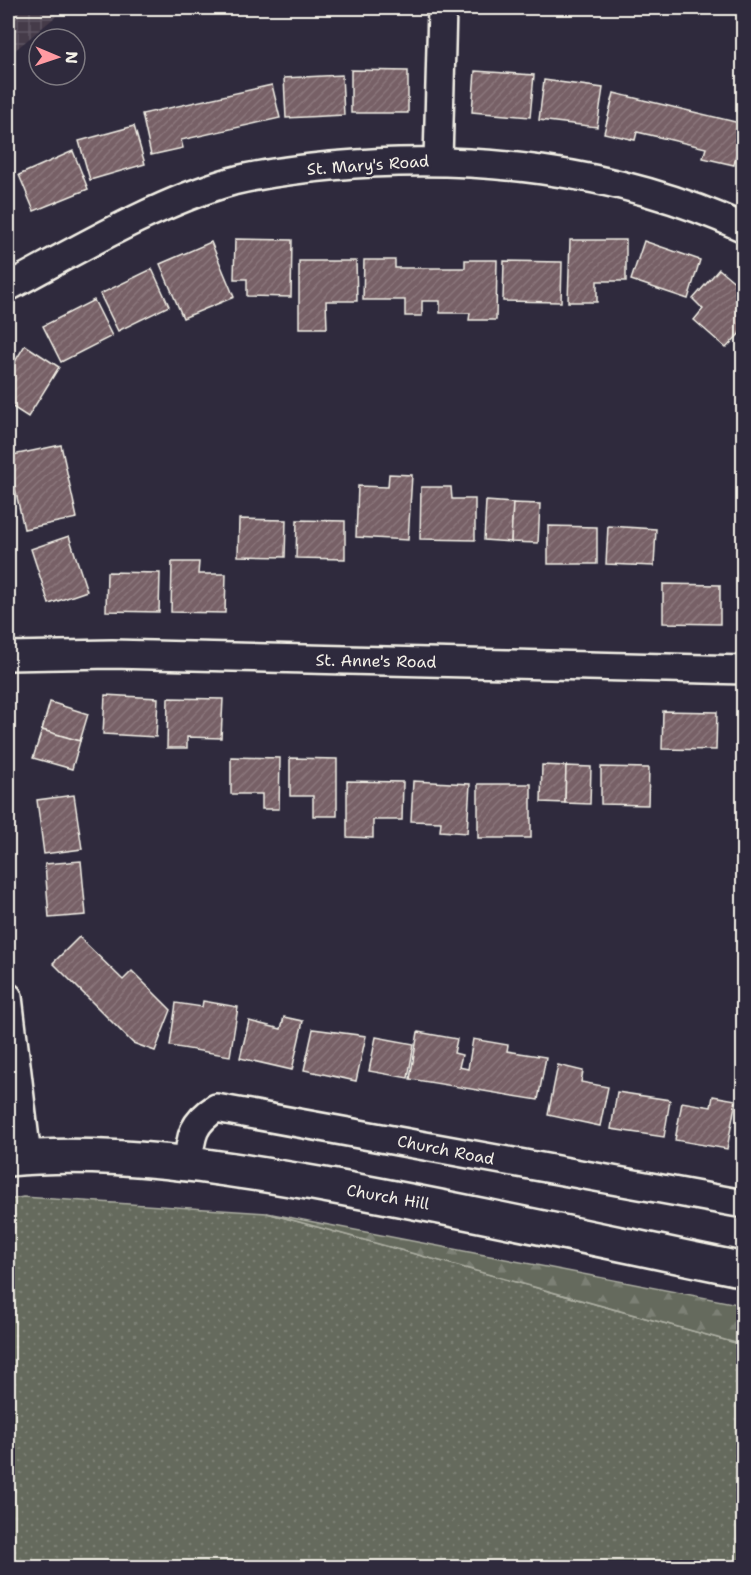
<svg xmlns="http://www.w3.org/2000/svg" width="751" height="1575" font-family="'Shantell Sans',sans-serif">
	<defs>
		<pattern id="industrial-grid" width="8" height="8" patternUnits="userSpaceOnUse" patternTransform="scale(1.5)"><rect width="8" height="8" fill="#453a49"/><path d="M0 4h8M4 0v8" fill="none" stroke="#605763"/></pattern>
		<pattern id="grass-dots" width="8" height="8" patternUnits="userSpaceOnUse" patternTransform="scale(1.5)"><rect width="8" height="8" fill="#656a5d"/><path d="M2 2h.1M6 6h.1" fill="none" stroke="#7c8074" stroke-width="1.8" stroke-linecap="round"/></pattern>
		<pattern id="forest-firs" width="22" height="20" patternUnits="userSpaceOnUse" patternTransform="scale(1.5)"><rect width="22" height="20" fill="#656a5d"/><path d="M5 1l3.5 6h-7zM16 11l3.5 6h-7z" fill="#7c8074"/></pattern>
		<pattern id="building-hatch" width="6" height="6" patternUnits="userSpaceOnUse" patternTransform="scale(1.5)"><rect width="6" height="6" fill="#776066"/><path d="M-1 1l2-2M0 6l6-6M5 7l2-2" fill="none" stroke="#8b777c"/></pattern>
	</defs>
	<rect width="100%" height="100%" fill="#2f2a3d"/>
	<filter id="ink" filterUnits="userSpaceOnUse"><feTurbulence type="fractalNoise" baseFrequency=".0167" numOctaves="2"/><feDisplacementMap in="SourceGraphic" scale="12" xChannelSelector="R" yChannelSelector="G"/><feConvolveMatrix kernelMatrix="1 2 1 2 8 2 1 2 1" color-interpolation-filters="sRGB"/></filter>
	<g filter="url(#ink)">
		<path fill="url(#industrial-grid)" d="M 8,8 L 66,8 L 8,56 Z"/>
		<path fill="url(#grass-dots)" stroke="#acaea2" stroke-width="1.5" d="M 23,1197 L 267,1213 L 743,1345 L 743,1567 L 8,1567 L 8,1200 Z"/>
		<path fill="url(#forest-firs)" stroke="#acaea2" stroke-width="1.5" d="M 267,1213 L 743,1305 L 743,1345 Z"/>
		<g fill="url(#building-hatch)" stroke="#f4f1e8" stroke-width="1.5">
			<path d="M 351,70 L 408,71 L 408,113 L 351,113 Z"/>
			<path d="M 475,71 L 534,75 L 530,117 L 472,112 Z"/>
			<path d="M 342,75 L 344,115 L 286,118 L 284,78 Z"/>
			<path d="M 544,80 L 603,88 L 597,127 L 539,120 Z"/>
			<path d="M 272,85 L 280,118 L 181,140 L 183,148 L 151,155 L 142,114 Z"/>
			<path d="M 614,93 L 744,124 L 734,165 L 703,158 L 706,148 L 637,132 L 635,140 L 604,133 Z"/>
			<path d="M 134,126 L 145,164 L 90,180 L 79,141 Z"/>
			<path d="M 73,151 L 88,189 L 34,211 L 19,175 Z"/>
			<path d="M 235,239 L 292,240 L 291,297 L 247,296 L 247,279 L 234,279 Z"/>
			<path d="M 570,240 L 626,240 L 626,281 L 597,281 L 597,302 L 568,302 Z"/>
			<path d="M 644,241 L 700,260 L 688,299 L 631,280 Z"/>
			<path d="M 211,242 L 234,297 L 183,318 L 160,264 Z"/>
			<path d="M 364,260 L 395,260 L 395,268 L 465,268 L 465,260 L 497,260 L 496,320 L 469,320 L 470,313 L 440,313 L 440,301 L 422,301 L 422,316 L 405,316 L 405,300 L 363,300 Z"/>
			<path d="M 299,261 L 356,261 L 357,301 L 326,301 L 327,328 L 299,328 Z"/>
			<path d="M 504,261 L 562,262 L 561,302 L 503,301 Z"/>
			<path d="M 152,269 L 169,306 L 118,331 L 100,294 Z"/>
			<path d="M 719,269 L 744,290 L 744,329 L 726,348 L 694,320 L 703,309 L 693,299 Z"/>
			<path d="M 94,300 L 112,336 L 61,362 L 43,326 Z"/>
			<path d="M 25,345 L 59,367 L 28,417 L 8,404 L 8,373 Z"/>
			<path d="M 61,445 L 77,518 L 24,529 L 8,456 Z"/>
			<path d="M 389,474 L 412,475 L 408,540 L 356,537 L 358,486 L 388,487 Z"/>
			<path d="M 421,487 L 451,487 L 452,499 L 475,499 L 475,540 L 420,539 Z"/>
			<path d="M 486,501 L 513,503 L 511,542 L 484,540 Z"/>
			<path d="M 513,503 L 540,504 L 538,543 L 511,542 Z"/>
			<path d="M 239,519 L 286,520 L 285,557 L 238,556 Z"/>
			<path d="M 297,520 L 345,521 L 345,559 L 296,558 Z"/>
			<path d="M 548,526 L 597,527 L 597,564 L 548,564 Z"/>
			<path d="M 608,526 L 656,529 L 654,566 L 606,564 Z"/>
			<path d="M 69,536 L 87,591 L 49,604 L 31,549 Z"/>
			<path d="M 172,562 L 199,562 L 198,574 L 226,574 L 225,613 L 171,612 Z"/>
			<path d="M 107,572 L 160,573 L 159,612 L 106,611 Z"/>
			<path d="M 663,584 L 720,585 L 720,624 L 663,623 Z"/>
			<path d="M 105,695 L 158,698 L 156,737 L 103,734 Z"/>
			<path d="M 168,698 L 223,699 L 221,738 L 187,737 L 187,748 L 167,748 Z"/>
			<path d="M 50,702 L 88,714 L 80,741 L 42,730 Z"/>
			<path d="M 663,711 L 717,712 L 716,750 L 662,749 Z"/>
			<path d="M 42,730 L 80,741 L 72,769 L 33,758 Z"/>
			<path d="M 231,757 L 280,758 L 279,809 L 262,809 L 262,794 L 231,794 Z"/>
			<path d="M 290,758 L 337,759 L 337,816 L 313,816 L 313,796 L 290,796 Z"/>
			<path d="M 542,765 L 566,766 L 565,803 L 541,802 Z"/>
			<path d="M 566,766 L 591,767 L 590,804 L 565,803 Z"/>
			<path d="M 601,767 L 649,768 L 648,805 L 601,804 Z"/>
			<path d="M 347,781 L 403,782 L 402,820 L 373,820 L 373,838 L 347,837 Z"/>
			<path d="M 413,781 L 470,784 L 467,833 L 440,831 L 441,822 L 411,821 Z"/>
			<rect x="478" y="784" width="53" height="54"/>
			<path d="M 74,795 L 82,849 L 44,854 L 37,800 Z"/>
			<path d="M 81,861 L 86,915 L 49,918 L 45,864 Z"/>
			<path d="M 79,937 L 123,980 L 132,971 L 171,1010 L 155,1051 L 133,1043 L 53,963 Z"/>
			<path d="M 203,1001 L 238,1007 L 230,1056 L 170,1046 L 176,1003 L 202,1007 Z"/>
			<path d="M 284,1017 L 303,1021 L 292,1070 L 240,1058 L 249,1021 L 281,1029 Z"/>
			<path d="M 313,1029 L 366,1036 L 356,1081 L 304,1070 Z"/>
			<path d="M 418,1032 L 457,1039 L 454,1053 L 462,1055 L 459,1067 L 468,1069 L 473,1039 L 508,1045 L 507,1051 L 546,1057 L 538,1100 L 410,1079 Z"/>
			<path d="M 376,1037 L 414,1044 L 408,1078 L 369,1071 Z"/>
			<path d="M 558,1065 L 583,1071 L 581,1082 L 608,1087 L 600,1126 L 548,1115 Z"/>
			<path d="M 617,1092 L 670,1100 L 664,1137 L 611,1129 Z"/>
			<path d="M 713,1096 L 736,1100 L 727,1149 L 675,1140 L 682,1102 L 711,1107 Z"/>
		</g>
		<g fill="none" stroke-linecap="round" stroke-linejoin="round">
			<g stroke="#f4f1e8" stroke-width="32">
				<g id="minor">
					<path d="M 438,160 L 442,8"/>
					<path d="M 8,287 C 75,251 160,201 233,181 C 265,173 299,169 331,166 C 470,153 617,169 744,228"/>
					<path d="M 8,656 L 112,654 L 744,670"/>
					<path d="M 8,997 L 27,1157"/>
					<path d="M 188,1165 C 191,1137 191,1124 216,1108 L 744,1204"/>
				</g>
			</g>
			<g stroke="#f4f1e8" stroke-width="38">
				<path id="tertiary" d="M 8,1159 C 110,1149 223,1167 324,1185 C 465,1210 604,1241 744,1270"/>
			</g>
			<use href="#minor" stroke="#2f2a3d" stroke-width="27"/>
			<use href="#tertiary" stroke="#2f2a3d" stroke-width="33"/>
		</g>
	</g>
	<g text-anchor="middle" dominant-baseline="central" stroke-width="5" stroke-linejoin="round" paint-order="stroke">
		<g font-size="16" fill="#f4f1e8" stroke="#2f2a3d">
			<text transform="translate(368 165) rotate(-4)">St. Mary's Road</text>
			<text transform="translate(376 661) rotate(1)">St. Anne's Road</text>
			<text transform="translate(446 1150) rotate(11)">Church Road</text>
			<text transform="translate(388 1197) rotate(10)">Church Hill</text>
		</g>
	</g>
	<rect width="751" height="1575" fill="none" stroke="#2f2a3d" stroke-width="30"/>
	<rect x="15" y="15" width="721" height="1545" fill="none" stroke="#f4f1e8" stroke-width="2" filter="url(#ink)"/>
	<g transform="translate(57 57) rotate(92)"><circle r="28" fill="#2f2a3d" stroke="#7e7a81" stroke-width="1.5"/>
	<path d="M0-4.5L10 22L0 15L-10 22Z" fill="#ff9aa2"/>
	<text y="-9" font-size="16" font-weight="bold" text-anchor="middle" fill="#f4f1e8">N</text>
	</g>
</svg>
